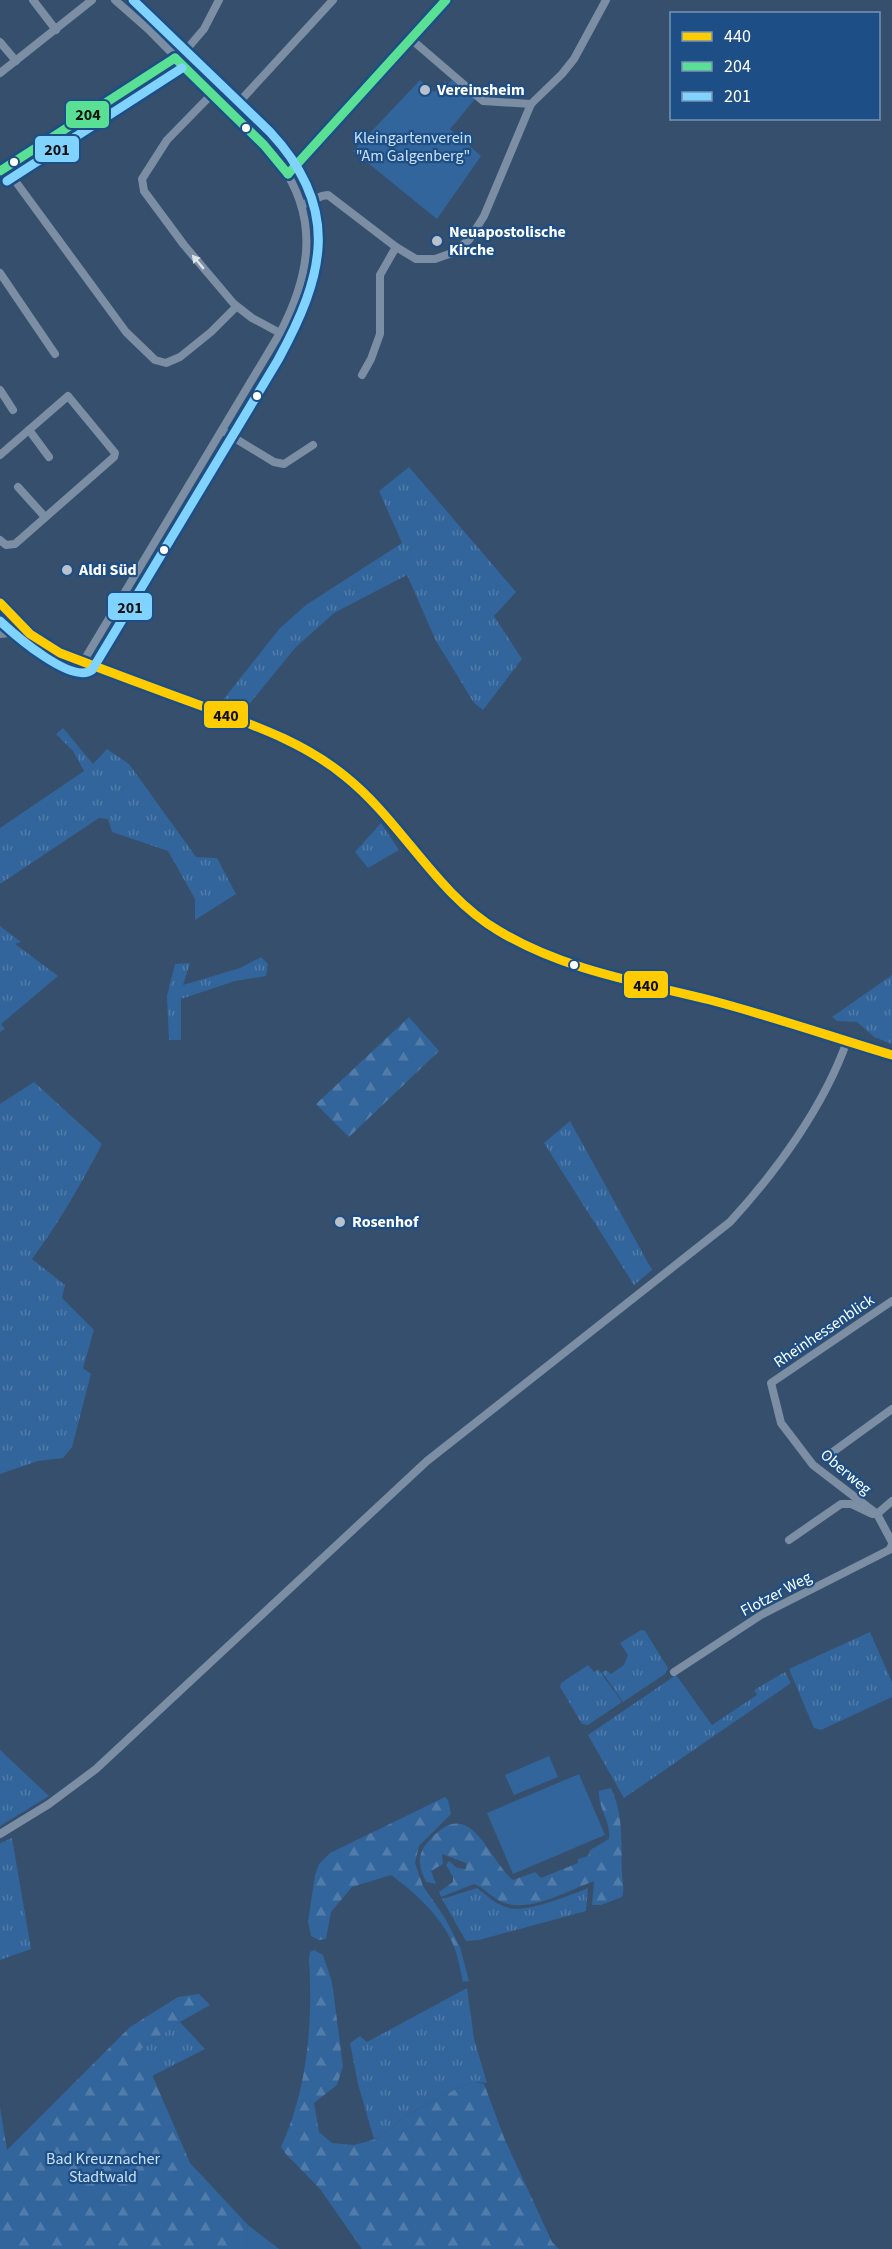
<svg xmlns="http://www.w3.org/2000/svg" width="892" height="2249" font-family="'Source Sans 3',sans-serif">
	<defs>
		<pattern id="grass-tufts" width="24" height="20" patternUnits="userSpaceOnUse" patternTransform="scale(1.5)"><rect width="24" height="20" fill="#32659b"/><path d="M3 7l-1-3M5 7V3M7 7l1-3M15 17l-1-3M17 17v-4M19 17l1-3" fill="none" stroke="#517caa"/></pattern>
		<pattern id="forest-firs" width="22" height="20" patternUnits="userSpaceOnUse" patternTransform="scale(1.5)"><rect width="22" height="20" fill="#32659b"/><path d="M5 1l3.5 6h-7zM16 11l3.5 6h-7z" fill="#517caa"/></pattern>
	</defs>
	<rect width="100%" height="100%" fill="#354f6d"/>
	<g fill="url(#grass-tufts)">
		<path d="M 409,467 L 516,592 L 494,616 L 522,659 L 483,710 L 474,703 L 436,641 L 407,575 L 334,613 L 295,648 L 246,708 L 223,700 L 280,628 L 306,605 L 402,543 L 379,491 Z"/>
		<path d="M 63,728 L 93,764 L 107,749 L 129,764 L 196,857 L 217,858 L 236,894 L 195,920 L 195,899 L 168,851 L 112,832 L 108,819 L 99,818 L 0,884 L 0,828 L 84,771 L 73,751 L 56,734 Z"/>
		<path d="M 381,823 L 399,850 L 368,868 L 355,852 Z"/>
		<path d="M 0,926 L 21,942 L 15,944 L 58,976 L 1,1024 L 4,1029 L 0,1032 Z"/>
		<path d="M 261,957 L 268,964 L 266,976 L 235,981 L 181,999 L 181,1040 L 169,1040 L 167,996 L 175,964 L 190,963 L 183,985 L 240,968 Z"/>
		<path d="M 892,975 L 892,1044 L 874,1037 L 857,1022 L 837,1021 L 832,1017 Z"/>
		<path d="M 34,1082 L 102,1144 C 81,1184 59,1223 32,1259 L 65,1285 L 62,1298 L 94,1330 L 83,1368 L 91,1374 L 72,1447 L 63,1458 L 38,1461 L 0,1474 L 0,1104 Z"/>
		<path d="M 570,1121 L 652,1270 L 634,1285 L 544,1143 Z"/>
		<path d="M 641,1630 L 645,1631 L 668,1668 L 665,1674 L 623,1702 L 602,1672 L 606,1670 L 611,1674 L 624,1665 L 628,1655 L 620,1643 Z"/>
		<path d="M 870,1632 L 892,1682 L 892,1697 L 821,1730 L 814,1728 L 789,1669 Z"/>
		<path d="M 588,1665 L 594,1672 L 598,1669 L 622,1702 L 588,1725 L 582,1724 L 560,1687 L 561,1683 Z"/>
		<path d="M 785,1672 L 791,1683 L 624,1798 L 588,1735 L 676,1675 L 712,1725 L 757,1695 L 754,1690 Z"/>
		<path d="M 0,1750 L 49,1796 L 0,1826 Z"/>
		<path d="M 12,1838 L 31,1949 L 0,1960 L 0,1843 Z"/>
		<path d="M 477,1888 C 487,1896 497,1905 509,1908 C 525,1913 572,1895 588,1888 L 586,1911 L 479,1940 L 466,1941 L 442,1899 Z"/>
		<path d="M 467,1988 L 474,2039 L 487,2083 L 476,2082 L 462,2086 L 405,2116 L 379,2138 L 374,2139 L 358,2084 L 350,2043 L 360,2036 L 367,2042 Z"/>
		<path d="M 180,2022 L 205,2049 L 152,2076 L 141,2049 Z"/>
		<path d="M 248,2225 L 279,2249 L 246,2249 Z"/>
	</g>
	<g fill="url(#forest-firs)">
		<path d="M 409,1017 L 439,1051 L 349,1137 L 316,1104 Z"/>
		<path d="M 611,1788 C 624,1816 621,1844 622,1873 C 622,1881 625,1889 622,1897 L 601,1905 L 592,1905 L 594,1881 C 569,1890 529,1914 502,1902 C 491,1897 485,1888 474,1884 L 441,1897 L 439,1892 L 453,1882 L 453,1877 L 446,1865 L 449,1861 L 457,1868 L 466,1869 L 466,1863 L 442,1854 L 443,1864 L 431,1871 L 436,1884 L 426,1882 C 419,1867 416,1857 427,1843 C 470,1791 486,1857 513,1880 L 535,1872 L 541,1878 L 578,1863 L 578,1859 L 588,1856 L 590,1850 L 609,1839 C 611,1821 598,1809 599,1791 Z"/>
		<path d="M 445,1797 L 448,1800 L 451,1814 L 419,1846 L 415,1863 L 423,1886 L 445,1918 L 460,1947 L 469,1981 L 463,1982 C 460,1971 459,1960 455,1949 C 444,1919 417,1894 391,1875 L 352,1887 L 331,1912 L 326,1939 L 319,1940 L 311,1936 L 308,1922 L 315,1875 L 319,1864 L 330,1853 Z"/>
		<path d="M 314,1950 L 323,1955 L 332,1982 L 343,2066 L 337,2085 L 314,2103 L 319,2132 L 332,2143 L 354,2145 L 379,2138 L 405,2116 L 462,2086 L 475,2082 L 484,2084 L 505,2140 L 552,2242 L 559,2249 L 362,2249 L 320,2189 L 285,2153 L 281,2147 C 308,2088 313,2021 309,1958 L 310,1952 Z"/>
		<path d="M 199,1994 L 210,2005 L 180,2022 L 141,2049 L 190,2163 L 248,2225 L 246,2249 L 0,2249 L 0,2107 L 7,2150 L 130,2027 L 178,1997 Z"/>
	</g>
	<g fill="#32659b">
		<path d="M 420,80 L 434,92 L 445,81 L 448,84 L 452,80 L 476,98 L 450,129 L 481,156 L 437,219 L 353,151 Z"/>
		<path d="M 549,1756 L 558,1777 L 514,1795 L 505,1775 Z"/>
		<path d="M 579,1774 L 605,1835 L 513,1874 L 487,1813 Z"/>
	</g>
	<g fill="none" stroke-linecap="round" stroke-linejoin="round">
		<g stroke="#7b8ea3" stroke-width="8">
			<path d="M 33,0 L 56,30"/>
			<path d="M 412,40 L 483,101 L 531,104"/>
			<path d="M 0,42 L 16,61"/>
			<path d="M 0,73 L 92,0"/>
			<path d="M 212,94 L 167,140 L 142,179 L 144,191 L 184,245 L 234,304 L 252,318 L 280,333"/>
			<path d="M 230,112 L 333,0"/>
			<path d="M 5,167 L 126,332 L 155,360 L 166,363 L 180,357 L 211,332 L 236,307"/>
			<path d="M 0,171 L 186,50 L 204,29 L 219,0"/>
			<path d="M 288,174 L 298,165 L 446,0"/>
			<path d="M 302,205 L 322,196 L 328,195 L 396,247 L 416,259 L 435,259 L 452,253 L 469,240 L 484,216 L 531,104 L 562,74 L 574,59 L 606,0"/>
			<path d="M 0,273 L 55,354"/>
			<path d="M 362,375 L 371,359 L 380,334 L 380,275 L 396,247"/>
			<path d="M 0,390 L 13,410"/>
			<path d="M 29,430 L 49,457"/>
			<path d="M 223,431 L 274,462 L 284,464 L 313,445"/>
			<path d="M 0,455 L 68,396 L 115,453 L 114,457 L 15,544 L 6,545 L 0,540"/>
			<path d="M 18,487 L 45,517"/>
			<path d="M 83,662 L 280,333 C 310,276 320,219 280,163 L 148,29 L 115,0"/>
			<path d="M 892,1301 L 771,1383 L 781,1423 L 813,1465 L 877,1514 L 892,1542"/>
			<path d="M 830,1454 L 892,1409"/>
			<path d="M 789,1540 L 841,1504 L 851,1504 L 872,1514 L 877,1514 L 892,1501"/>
			<path d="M 674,1672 L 761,1615 L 889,1550 L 892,1545"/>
			<path d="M 0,1834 L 49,1804 L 96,1769 L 427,1461 L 730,1222 C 777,1171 824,1106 847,1041"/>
		</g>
		<g stroke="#768a9f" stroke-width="10">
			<path d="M 0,603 L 30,634 L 60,653 L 276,734 L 318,756 L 344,775 L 368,795 L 438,877 L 468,907 L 497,930 L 528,947 L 574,966 L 713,1001 L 892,1055"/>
			<path d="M 0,633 L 9,632 L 21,627"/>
		</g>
		<g stroke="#1d4e85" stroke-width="14">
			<path id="bus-1" d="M 0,603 L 30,634 L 60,653 C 107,671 155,689 202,706 C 253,725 304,742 346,777 C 402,822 436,894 499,931 C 564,970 638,982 710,1000 C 771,1016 832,1037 892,1055"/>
		</g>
		<g stroke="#1d4e85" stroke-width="14">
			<g id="bus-2">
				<path d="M 175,58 L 264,145 L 288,174"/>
				<path d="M 0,171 L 175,58"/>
				<path d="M 288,174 L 446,0"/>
			</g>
		</g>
		<g stroke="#1d4e85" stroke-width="14">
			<g id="bus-3">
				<path d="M 7,181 L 182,68"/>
				<path d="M 0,621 C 15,635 72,685 92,670 L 278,360 C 324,276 342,209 270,132 L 133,0"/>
			</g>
		</g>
		<use href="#bus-1" stroke="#fc0" stroke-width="9"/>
		<use href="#bus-2" stroke="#5ae094" stroke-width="9"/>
		<use href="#bus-3" stroke="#80d2ff" stroke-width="9"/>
	</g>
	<defs><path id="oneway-solid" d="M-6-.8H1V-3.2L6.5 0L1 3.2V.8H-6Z" transform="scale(1.5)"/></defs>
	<use fill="#dee3e8" href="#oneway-solid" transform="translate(198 262) rotate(-130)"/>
	<g fill="#b8c1cc" stroke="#1d4e85" stroke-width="2">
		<circle cx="425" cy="90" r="6"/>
		<circle cx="437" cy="241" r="6"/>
		<circle cx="67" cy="570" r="6"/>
		<circle cx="340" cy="1222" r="6"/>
	</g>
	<g fill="#fff" stroke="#1d4e85" stroke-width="2">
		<circle cx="246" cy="128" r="5"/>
		<circle cx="14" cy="162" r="5"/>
		<circle cx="257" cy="396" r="5"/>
		<circle cx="164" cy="550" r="5"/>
		<circle cx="574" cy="965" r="5"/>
	</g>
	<g text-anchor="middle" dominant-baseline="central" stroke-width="4.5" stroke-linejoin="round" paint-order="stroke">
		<g font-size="16" font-weight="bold" fill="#fff" stroke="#1d4e85" text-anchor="start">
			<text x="437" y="90">Vereinsheim</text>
			<text x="449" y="232">Neuapostolische<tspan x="449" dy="18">Kirche</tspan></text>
			<text x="79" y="570">Aldi Süd</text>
			<text x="352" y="1222">Rosenhof</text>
		</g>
		<g font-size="16" fill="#c9e0f8" stroke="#1d4e85">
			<text x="413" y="138">Kleingartenverein<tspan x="413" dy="18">"Am Galgenberg"</tspan></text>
			<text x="103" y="2159">Bad Kreuznacher<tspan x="103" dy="18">Stadtwald</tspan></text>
		</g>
		<g font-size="16" fill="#fff" stroke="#1d4e85">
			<text transform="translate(824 1331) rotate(-34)">Rheinhessenblick</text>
			<text transform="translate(846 1472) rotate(40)">Oberweg</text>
			<text transform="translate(776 1594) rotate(-28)">Flotzer Weg</text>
		</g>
	</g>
	<g stroke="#1d4e85" stroke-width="2">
		<rect x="65" y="100" width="45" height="29" rx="6" fill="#5ae094"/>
		<rect x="34" y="135" width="46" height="28" rx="6" fill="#80d2ff"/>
		<rect x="107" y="592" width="46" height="29" rx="6" fill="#80d2ff"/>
		<rect x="203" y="700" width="46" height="29" rx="6" fill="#fc0"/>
		<rect x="623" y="970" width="46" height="29" rx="6" fill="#fc0"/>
	</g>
	<g font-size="16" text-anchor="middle" font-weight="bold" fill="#111">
		<text x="88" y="120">204</text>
		<text x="57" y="155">201</text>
		<text x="130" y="613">201</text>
		<text x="226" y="721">440</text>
		<text x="646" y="991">440</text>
	</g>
	<rect x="670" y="12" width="210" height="108" fill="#1d4e85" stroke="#7795b6" stroke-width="1.5"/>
	<rect x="682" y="32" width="30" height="9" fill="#ffcc00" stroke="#7795b6" stroke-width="1.5"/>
	<text x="724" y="42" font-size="18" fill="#ffffff">440</text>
	<rect x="682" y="62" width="30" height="9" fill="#5ae094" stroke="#7795b6" stroke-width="1.5"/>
	<text x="724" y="72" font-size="18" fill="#ffffff">204</text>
	<rect x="682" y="92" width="30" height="9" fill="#80d2ff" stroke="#7795b6" stroke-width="1.5"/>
	<text x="724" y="102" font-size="18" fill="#ffffff">201</text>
</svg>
